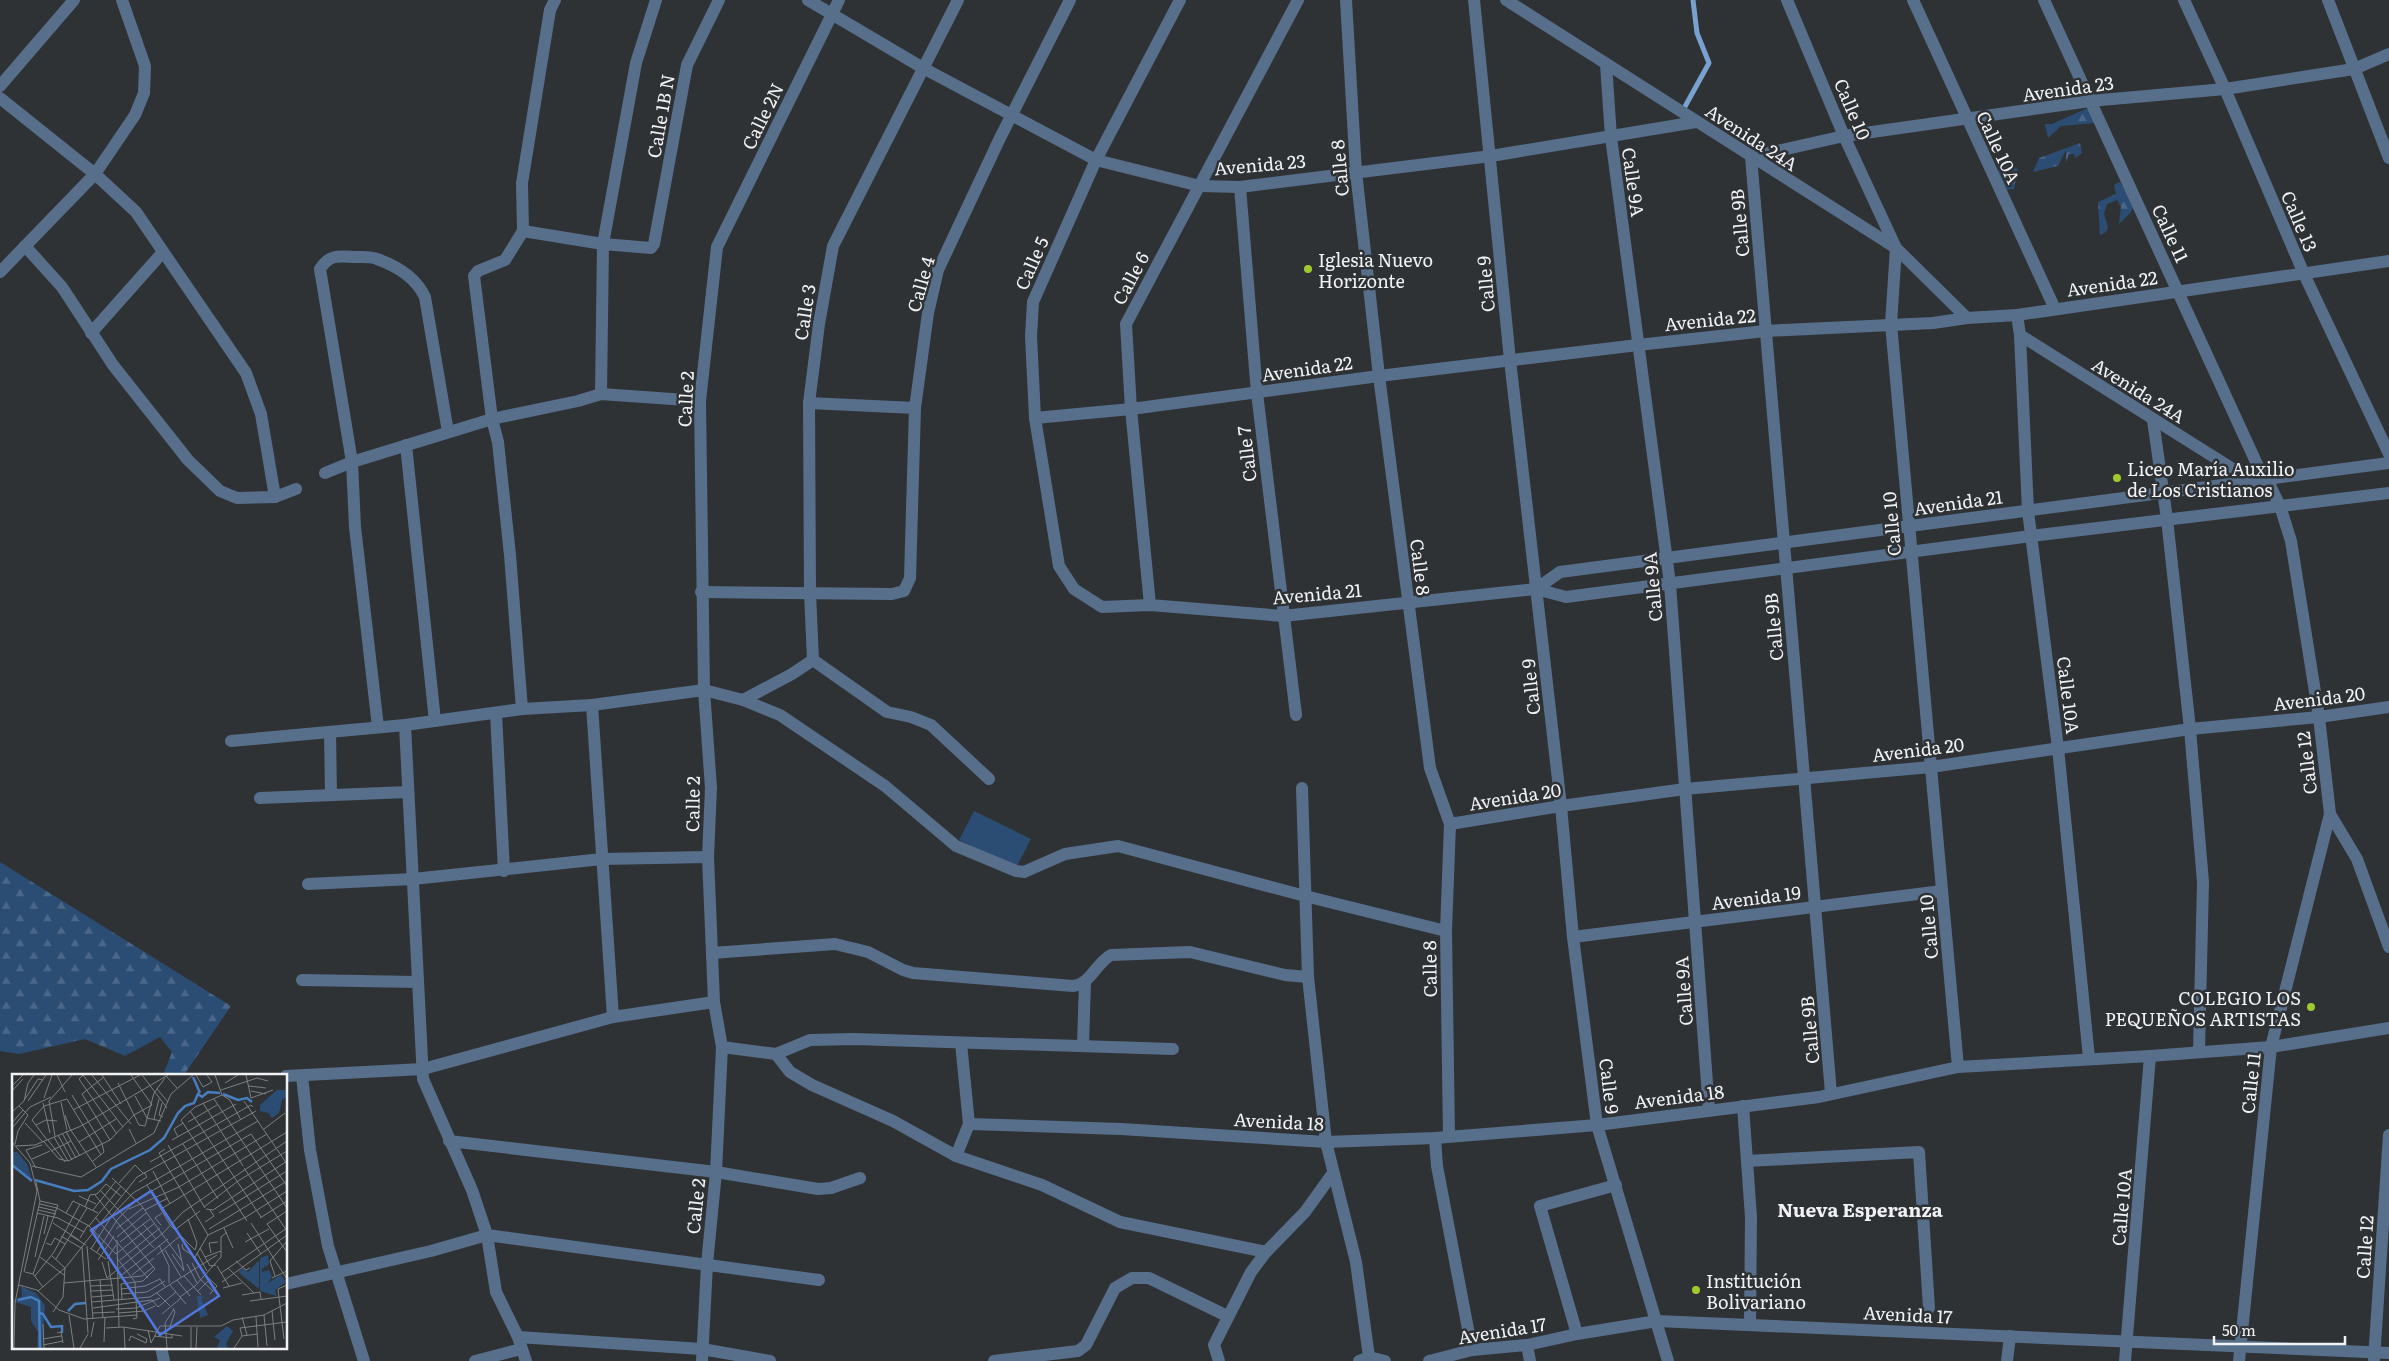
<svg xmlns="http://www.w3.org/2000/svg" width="2389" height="1361" font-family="Literata,serif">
	<defs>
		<pattern id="forest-firs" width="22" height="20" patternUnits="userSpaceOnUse" patternTransform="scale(1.25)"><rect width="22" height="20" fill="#2b4c73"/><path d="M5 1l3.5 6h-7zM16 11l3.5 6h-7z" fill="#4a6688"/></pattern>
	</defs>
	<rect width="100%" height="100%" fill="#2f3235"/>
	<path fill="#2b4c73" d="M 974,811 L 1031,839 L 1016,868 L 959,840 Z"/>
	<g fill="url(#forest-firs)">
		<path d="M 2088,108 L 2094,123 L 2061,126 L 2048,138 L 2045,124 L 2052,124 Z"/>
		<path d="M 2080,143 L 2082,153 L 2075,158 L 2074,154 L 2069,154 L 2066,163 L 2066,150 L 2058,166 L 2033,172 L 2039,158 Z"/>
		<path d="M 2004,164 L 2018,169 L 2014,189 L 2003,190 L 1997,173 Z"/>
		<path d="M 2119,182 L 2124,187 L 2134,205 L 2131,212 L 2119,224 L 2121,207 L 2117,200 L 2107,204 L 2104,214 L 2108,227 L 2106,232 L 2100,235 L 2098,202 L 2116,194 L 2114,185 Z"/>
		<path d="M 0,862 L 231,1006 L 184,1075 L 163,1075 L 172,1052 L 160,1037 L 125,1056 L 85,1039 L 19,1054 L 0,1051 Z"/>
	</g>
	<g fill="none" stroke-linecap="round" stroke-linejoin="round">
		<path stroke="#79a1cf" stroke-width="5" d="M 1682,112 L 1709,63 L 1697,33 L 1693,0"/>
		<g stroke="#576f8b" stroke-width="12">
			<path d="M 808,0 L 923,68 L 1096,160 L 1200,186 L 1240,187 L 1491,156 L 1696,122"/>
			<path d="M 1180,0 L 1096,160 L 1033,302 L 1031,336 L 1035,418 L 1059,566 L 1074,589 L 1102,607 L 1150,605 L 1283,616 L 1536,589 L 1566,597 L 2031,536 L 2389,493"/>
			<path d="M 1346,0 L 1356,172 L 1379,376 L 1430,768 L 1450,824 L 1446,931 L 1449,1136"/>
			<path d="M 1506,0 L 1896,248 L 1967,318"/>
			<path d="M 1787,0 L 1844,136 L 1896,248 L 1891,324 L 1958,1067"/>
			<path d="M 1913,0 L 2055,309"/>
			<path d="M 2044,0 L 2262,475 L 2267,479 L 2280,506 L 2291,541 L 2319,717 L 2330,814 L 2357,859 L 2389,947"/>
			<path d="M 2184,0 L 2225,89 L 2304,274 L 2389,454"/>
			<path d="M 2328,0 L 2389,158"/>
			<path d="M 1606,64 L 1611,137 L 1670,584 L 1709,1110"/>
			<path d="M 0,86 L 74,0"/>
			<path d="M 0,98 L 95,174 L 136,212 L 246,373 L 261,414 L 275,497"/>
			<path d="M 1240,187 L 1257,393 L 1296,715"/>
			<path d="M 523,231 L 522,183 L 550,10 L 555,0"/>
			<path d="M 25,246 L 62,287 L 113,365 L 188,460 L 220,491 L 237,498 L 275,497 L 296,489"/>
			<path d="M 0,272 L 95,174 L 135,115 L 144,93 L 145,66 L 122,0"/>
			<path d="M 2017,315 L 2020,335 L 2233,469 L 2262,475"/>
			<path d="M 91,333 L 163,252"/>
			<path d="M 2020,335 L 2028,511 L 2058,748 L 2089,1058"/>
			<path d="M 601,394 L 603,244 L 636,63 L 656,0"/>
			<path d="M 809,403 L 915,408"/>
			<path d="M 1035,418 L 1131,409 L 1379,376 L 1638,345 L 1765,331 L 1933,323 L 1967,318 L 2017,315 L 2389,261"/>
			<path d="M 2153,420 L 2167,519 L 2190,729 L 2203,882 L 2199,1051"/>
			<path d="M 406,445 L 435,721"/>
			<path d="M 325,473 L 352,462 L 492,419 L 578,401 L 601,394 L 700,401"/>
			<path d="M 1536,589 L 1560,572 L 2389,463"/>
			<path d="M 701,592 L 892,594 L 904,591 L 910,578 L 915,408 L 928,313 L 938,270 L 999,140 L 1070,0"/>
			<path d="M 1150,605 L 1131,409 L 1126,324 L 1298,0"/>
			<path d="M 813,660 L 810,593 L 809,403 L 819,324 L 833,246 L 958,0"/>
			<path d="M 813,660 L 887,712 L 911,717 L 931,725 L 989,779"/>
			<path d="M 743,700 L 792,674 L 813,660"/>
			<path d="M 592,705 L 613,1017"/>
			<path d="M 522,709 L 510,555 L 498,442 L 492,419 L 474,276 L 478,271 L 505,260 L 523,231 L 603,244 L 651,248 L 654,244 L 687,65 L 719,0"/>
			<path d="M 496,713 L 504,871"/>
			<path d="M 405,725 L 423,1079 L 472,1190 L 487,1235 L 496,1292 L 518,1337 L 526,1361"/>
			<path d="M 378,727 L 355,527 L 352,462 L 320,269 C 330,254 338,256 354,257 C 361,257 371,256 377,259 C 397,266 416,278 425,297 L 448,432"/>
			<path d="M 330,732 L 331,795"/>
			<path d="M 231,741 L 405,725 L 522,709 L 592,705 L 704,690 L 743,700 L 780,715 L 885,786 L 956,846 L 1016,871 L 1024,872 L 1065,854 L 1118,846 L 1305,896 L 1446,931"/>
			<path d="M 1302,788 L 1308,977 L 1326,1142 L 1356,1262 L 1369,1357"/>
			<path d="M 260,798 L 408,792"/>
			<path d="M 1450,824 L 1561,806 L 1685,789 L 1931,767 L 2190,729 L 2319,717 L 2389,707"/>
			<path d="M 308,884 L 413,879 L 602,859 L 708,857"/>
			<path d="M 1573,937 L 1942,891"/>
			<path d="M 712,953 L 835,944 L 868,952 L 903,970 L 913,973 L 1073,986 C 1091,984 1096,963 1111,955 L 1190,952 L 1285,975 L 1308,977"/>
			<path d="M 302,980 L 417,982"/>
			<path d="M 1083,1045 L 1085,982"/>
			<path d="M 722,1047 L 776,1054 L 810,1040 L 854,1039 L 1173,1049"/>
			<path d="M 776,1054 L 790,1072 L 812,1085 L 893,1121 L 956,1156 L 1042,1185 L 1120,1222 L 1266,1252"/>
			<path d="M 286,1076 L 423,1069 L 613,1017 L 714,1002"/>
			<path d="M 302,1076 L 310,1150 L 328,1246 L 364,1361"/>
			<path d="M 1831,1093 L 1751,157 L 1844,136 L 2090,101 L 2225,89 L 2354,69 L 2389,54"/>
			<path d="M 1743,1106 L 1751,1217 L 1750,1325"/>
			<path d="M 969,1124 L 1121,1129 L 1326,1142 L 1435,1138 L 1597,1125 L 1819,1097 L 1958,1067 L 2150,1056 L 2271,1047 L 2389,1028"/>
			<path d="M 1435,1138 L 1437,1166 L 1472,1350"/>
			<path d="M 449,1141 L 716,1172 L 818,1189 L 831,1188 L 860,1178"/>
			<path d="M 956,1156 L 969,1124 L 961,1043"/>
			<path d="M 1747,1161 L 1919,1152 L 1929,1308"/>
			<path d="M 286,1284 L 431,1251 L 487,1235 L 819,1280"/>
			<path d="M 1577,1334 L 1540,1206 L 1616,1185"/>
			<path d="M 518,1337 L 702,1349 L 770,1361"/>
			<path d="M 1527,1345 L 1530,1361"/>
			<path d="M 161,1347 L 164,1361"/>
			<path d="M 2374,1359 L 2389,1135"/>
			<path d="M 475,1361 L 521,1349"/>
			<path d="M 702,1361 L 707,1264 L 716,1172 L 722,1047 L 714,1002 L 708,857 L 711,788 L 704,690 L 700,401 L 717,247 L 839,0"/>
			<path d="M 994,1361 L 1078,1351 L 1086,1345 L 1115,1288 L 1132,1278 L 1149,1278 L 1227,1316"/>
			<path d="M 1219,1361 L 1214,1345 L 1251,1272 L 1266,1252 L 1305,1212 L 1333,1173"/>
			<path d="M 1359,1361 L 1369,1357 L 1385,1361"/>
			<path d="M 1429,1361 L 1472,1350 L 1527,1345 L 1577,1334 L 1657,1321 L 2389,1353"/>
			<path d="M 2007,1361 L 2010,1336"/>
			<path d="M 2125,1361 L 2150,1056"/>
			<path d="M 2239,1361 L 2271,1047 L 2330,814"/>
		</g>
		<path stroke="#576f8b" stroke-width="12" d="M 1474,0 L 1510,360 L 1561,806 L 1573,937 L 1597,1125 L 1668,1361"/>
	</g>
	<g fill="#9fca2d" stroke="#2f3235" stroke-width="2">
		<circle cx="1308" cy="269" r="5"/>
		<circle cx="2117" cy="478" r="5"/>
		<circle cx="2311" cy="1007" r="5"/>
		<circle cx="1696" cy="1290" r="5"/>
	</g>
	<g text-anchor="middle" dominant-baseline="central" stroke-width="5" stroke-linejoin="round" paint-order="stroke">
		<g font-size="18" fill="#f1f2f4" stroke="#2f3235">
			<text transform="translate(2068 88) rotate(-8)">Avenida 23</text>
			<text transform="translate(1853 109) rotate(67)">Calle 10</text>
			<text transform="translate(660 116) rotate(-80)">Calle 1B N</text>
			<text transform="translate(762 116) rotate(-64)">Calle 2N</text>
			<text transform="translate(1752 137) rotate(33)">Avenida 24A</text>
			<text transform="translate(1999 147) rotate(65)">Calle 10A</text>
			<text transform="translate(1260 164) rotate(-5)">Avenida 23</text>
			<text transform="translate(1339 168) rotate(-95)">Calle 8</text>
			<text transform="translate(1634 182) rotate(82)">Calle 9A</text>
			<text transform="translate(2300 221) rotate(67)">Calle 13</text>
			<text transform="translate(1739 223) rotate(-95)">Calle 9B</text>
			<text transform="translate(2171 233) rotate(65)">Calle 11</text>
			<text transform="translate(1031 263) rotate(-66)">Calle 5</text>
			<text transform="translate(1130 278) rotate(-62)">Calle 6</text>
			<text transform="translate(2112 283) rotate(-8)">Avenida 22</text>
			<text transform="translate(920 284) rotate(-74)">Calle 4</text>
			<text transform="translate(1485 284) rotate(-95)">Calle 9</text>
			<text transform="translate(804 312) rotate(-81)">Calle 3</text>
			<text transform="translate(1710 319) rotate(-6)">Avenida 22</text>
			<text transform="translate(1307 368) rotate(-8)">Avenida 22</text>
			<text transform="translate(2139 390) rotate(32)">Avenida 24A</text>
			<text transform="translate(685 399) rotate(-87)">Calle 2</text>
			<text transform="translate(1246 454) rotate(-97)">Calle 7</text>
			<text transform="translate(1958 502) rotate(-8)">Avenida 21</text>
			<text transform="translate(1891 524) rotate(-95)">Calle 10</text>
			<text transform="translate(1421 567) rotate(83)">Calle 8</text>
			<text transform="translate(1652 587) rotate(-95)">Calle 9A</text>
			<text transform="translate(1317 593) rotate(-5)">Avenida 21</text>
			<text transform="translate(1773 627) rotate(-95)">Calle 9B</text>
			<text transform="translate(1530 687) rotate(-96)">Calle 9</text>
			<text transform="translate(2069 695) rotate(83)">Calle 10A</text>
			<text transform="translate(2319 698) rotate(-7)">Avenida 20</text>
			<text transform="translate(1918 749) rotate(-7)">Avenida 20</text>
			<text transform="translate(2306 763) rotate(-97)">Calle 12</text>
			<text transform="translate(1515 796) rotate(-9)">Avenida 20</text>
			<text transform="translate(692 804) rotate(-89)">Calle 2</text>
			<text transform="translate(1756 897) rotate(-7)">Avenida 19</text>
			<text transform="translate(1928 927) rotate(-95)">Calle 10</text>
			<text transform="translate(1429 969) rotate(-91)">Calle 8</text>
			<text transform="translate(1683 991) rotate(-94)">Calle 9A</text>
			<text transform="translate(1809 1030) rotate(-95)">Calle 9B</text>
			<text transform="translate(2250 1083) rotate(-84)">Calle 11</text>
			<text transform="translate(1610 1086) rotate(83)">Calle 9</text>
			<text transform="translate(1679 1096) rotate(-7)">Avenida 18</text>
			<text transform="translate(1279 1121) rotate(3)">Avenida 18</text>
			<text transform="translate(695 1206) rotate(-84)">Calle 2</text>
			<text transform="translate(2121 1207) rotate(-85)">Calle 10A</text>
			<text transform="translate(2364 1247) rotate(-86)">Calle 12</text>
			<text transform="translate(1908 1314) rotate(3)">Avenida 17</text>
			<text transform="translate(1502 1330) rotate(-9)">Avenida 17</text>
		</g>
		<g font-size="18" fill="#f1f2f4" stroke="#2f3235" text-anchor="start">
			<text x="1318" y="259">Iglesia Nuevo<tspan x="1318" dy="21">Horizonte</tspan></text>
			<text x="2127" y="468">Liceo María Auxilio<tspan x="2127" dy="21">de Los Cristianos</tspan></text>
			<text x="2301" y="997" text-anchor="end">COLEGIO LOS<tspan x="2301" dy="21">PEQUEÑOS ARTISTAS</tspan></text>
			<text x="1706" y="1280">Institución<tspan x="1706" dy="21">Bolivariano</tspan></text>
		</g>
		<g font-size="19" font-weight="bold" fill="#f1f2f4" stroke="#2f3235">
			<text x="1860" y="1209">Nueva Esperanza</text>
		</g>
	</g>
	<g transform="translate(12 1074)">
		<rect width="275" height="275" fill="#2f3235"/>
		<path d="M 9,212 L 24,219 L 33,232 L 30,274 L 25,274 L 26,258 L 19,247 L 19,233 L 0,227 L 15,220 L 10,222 Z" fill="#2b4c73"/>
		<path d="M 265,16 L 275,16 L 275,22 L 270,26 L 267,39 L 260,44 L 256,39 L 248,37 L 248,31 ZM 0,78 L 5,78 L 15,90 L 20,106 L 0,91 ZM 256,181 L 257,190 L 250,195 L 250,198 L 257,196 L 260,203 L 256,209 L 269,201 L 274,208 L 263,216 L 265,222 L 248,217 L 248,184 ZM 246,187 L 247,188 L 247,215 L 226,198 L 231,194 L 236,198 ZM 185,222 L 194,223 L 189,224 L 196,241 L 188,244 ZM 215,252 L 221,257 L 214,270 L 216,274 L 205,274 L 208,266 L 202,263 Z" fill="#2b4c73"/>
		<path d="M254 34a6 6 0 1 1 12 0a6 6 0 1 1-12 0Z" fill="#2b4c73"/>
		<path fill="none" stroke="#467ebf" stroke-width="2.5" d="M 181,3 L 188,19M 211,20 L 226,26 L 235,24 L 240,28M 0,91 L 20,107M 23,106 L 62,117 L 76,116 L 90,107 L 99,95 L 138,76 L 152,64 L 166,39 L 173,32 L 182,29 L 186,20 L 190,23 L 196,18 L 208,19M 6,226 L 19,223 L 27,227 L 28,274M 56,237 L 63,230 L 74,229M 28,239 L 31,240 L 39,253 L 50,252 L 50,259"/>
		<path fill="none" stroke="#7d7f81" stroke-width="1" d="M 45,1 L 53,18M 71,1 L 67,5 L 105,60M 71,1 L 111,53M 80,1 L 119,50M 90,1 L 109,30M 119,1 L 140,31M 130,1 L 155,34M 184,1 L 191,13 L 200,8 L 195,1M 203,1 L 210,21M 234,1 L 239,24 L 261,16M 154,2 L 165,14M 92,3 L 70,20 L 98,66M 106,9 L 127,51 L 133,52 L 142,19 L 153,4M 213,9 L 226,1M 0,12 L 11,1M 237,12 L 254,14M 145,15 L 156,28M 209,16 L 245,4 L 256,7M 0,17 L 11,5M 239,17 L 254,20M 60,21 L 90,70 L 92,78 L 81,87M 210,21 L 183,33 L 169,46 L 235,147M 210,21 L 218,26 L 229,46M 123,22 L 135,44 L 149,47M 32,24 L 40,1M 13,25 L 26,5 L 31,6M 202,25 L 275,134M 16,27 L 34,1M 232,27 L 275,90M 49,28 L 55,56M 31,29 L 38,59M 150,29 L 147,41 L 151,43M 191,29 L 231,92M 61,36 L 128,1M 178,37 L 249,143M 0,38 L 12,27 L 16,9 L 22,1M 53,41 L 58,55 L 84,93M 142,45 L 147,25M 176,48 L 205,31M 0,49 L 11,36M 13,49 L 31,68M 24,51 L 34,46 L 45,47M 0,54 L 18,33 L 39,23M 117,55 L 124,69M 252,55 L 273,39M 50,59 L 64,84M 46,61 L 60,86M 43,62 L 37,27 L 60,1M 42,63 L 56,87M 166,63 L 162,55 L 171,49M 35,66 L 20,46 L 32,32 L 55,25 L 89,81M 36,66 L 53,88M 160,66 L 224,30M 59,67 L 68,82M 0,68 L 18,89 L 25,117 L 3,229 L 2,274M 32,68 L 47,85 L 56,87 L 98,66 L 122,41 L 140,31M 67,68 L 104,45M 3,70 L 6,57 L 16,41 L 7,32M 171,70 L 206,125M 156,71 L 193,134M 4,72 L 23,71 L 69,52 L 156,1M 153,75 L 147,79 L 196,161M 39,77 L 59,67 L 54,57M 20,85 L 38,77M 138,88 L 239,31 L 241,33M 20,92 L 69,103 L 142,59 L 159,20 L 181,1M 24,94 L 14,76 L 30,71M 232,94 L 275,157M 141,97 L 158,130M 100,104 L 129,131 L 169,186M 127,108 L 135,103 L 132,98M 107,109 L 123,91 L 131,99M 135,111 L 158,151 L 183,176 L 185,169 L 176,145M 88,116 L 142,174M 83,121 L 143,195 L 131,207 L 109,210M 67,122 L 84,130M 28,130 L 45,134 L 77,152 L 104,180 L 143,149M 27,133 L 44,137M 73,133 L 78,121 L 85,120 L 94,110 L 109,122M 192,133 L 226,107 L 275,77M 117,135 L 167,113 L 255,60M 149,135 L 275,58M 194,135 L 201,136 L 275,87M 26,136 L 44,140M 81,136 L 104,107M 133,136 L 156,124M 275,137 L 255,150 L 275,178M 25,139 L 46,144 L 72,158M 54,139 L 61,127 L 86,139M 207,139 L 275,97M 83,143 L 136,204M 248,144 L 275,127M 193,148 L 202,142 L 198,136M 41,149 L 67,166M 239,149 L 275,205M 131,150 L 144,165M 149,151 L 143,144 L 150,139M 77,152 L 109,112M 212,154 L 221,174M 104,155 L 131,134M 164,155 L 188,137M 197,155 L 275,107M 235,159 L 249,180M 32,160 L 36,142M 58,161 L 74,171M 196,161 L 234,143 L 275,117M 49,162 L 69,174M 105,163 L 134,139M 68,164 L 76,151M 105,166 L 107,253M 108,168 L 138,145M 233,168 L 257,155M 34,169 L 39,171 L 43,164 L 53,170M 166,170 L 172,197M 170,170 L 171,175 L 183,183 L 192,200M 147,171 L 157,192 L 157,209M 75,172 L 81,245M 70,173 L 76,259M 78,174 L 94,185M 188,174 L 198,192 L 204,191M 79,175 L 101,140 L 121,119 L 246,47M 153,176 L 169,203M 85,178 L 105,146 L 124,126 L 239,60 L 275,112M 185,179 L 195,197M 199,179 L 197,169 L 206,168M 160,180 L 172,197M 145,181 L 168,162M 40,182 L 53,194 L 51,223 L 41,238M 23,183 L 32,142M 28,183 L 52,201M 183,183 L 196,161M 193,183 L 209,177M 105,184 L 123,208 L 125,244 L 121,245M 44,185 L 75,134M 95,185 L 104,171M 86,186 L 102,162M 108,186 L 148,154M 96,187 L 102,226M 224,187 L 234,196 L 238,194M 90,188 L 95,204M 180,189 L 188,205 L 201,217M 175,190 L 185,209M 205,192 L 217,212M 216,194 L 242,219M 12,198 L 28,127 L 24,108M 13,198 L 21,200 L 31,213M 209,199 L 275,154M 21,200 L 46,131 L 28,127M 192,200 L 205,212 L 198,220M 120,201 L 142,184M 23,202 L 42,178 L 68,130M 172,202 L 189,221M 263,202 L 258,187 L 275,167M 107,203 L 156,165M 95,204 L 151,159 L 171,138 L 275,67M 260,204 L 275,197M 88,206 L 91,244M 165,206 L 178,222M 210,208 L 275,161M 52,209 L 130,202 L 141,193M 109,210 L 110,226M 7,211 L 25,216 L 47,236 L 72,245 L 125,241M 158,211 L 174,230M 79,212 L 101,211M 211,214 L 230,209M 109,215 L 133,212 L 148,205 L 153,213M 26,217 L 54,193 L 125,103 L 244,37M 79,217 L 101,216M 186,217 L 198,205M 145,219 L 158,232M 110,220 L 135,218 L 153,207M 230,221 L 248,218 L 249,225M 80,223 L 102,221M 168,223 L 183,212 L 209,183 L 209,163 L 215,158M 238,227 L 275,222M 80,228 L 138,223 L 205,181M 81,234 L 140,226 L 146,233 L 164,218M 104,235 L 124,234 L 148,224M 260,237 L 263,266M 81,239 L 103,238M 106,239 L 132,237 L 143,232M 150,240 L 169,224M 57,241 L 62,274M 252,241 L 255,272M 230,243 L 235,261M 244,243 L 246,273M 31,250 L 32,274M 112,253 L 113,274M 158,253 L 163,238 L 161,234M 179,253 L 179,274M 94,254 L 111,253 L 170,262M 136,256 L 139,269 L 148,252 L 209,252 L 221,246 L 252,241 L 275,229M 45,259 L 49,258 L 51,269M 142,262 L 160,264 L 160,261M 230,262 L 246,260M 79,263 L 82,248M 31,265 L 49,262M 272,265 L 266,215 L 275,211M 117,267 L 119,262 L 134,269 L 135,265 L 125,260M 92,268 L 93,243M 31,271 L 51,267M 68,274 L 76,260M 155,274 L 153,249 L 162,235M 184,274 L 185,253M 222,274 L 230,262 L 228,254 L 275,248"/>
		<path fill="#5277df" fill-opacity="0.15" stroke="#5277df" stroke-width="2.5" d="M 139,117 L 207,222 L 148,261 L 79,156 Z"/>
		<rect width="275" height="275" fill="none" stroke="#f1f2f4" stroke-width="2.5"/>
	</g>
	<path d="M2214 1336v8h131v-8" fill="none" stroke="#f1f2f4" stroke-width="2.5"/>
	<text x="2222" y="1336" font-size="15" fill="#f1f2f4" stroke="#2f3235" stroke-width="4" paint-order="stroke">50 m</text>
</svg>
